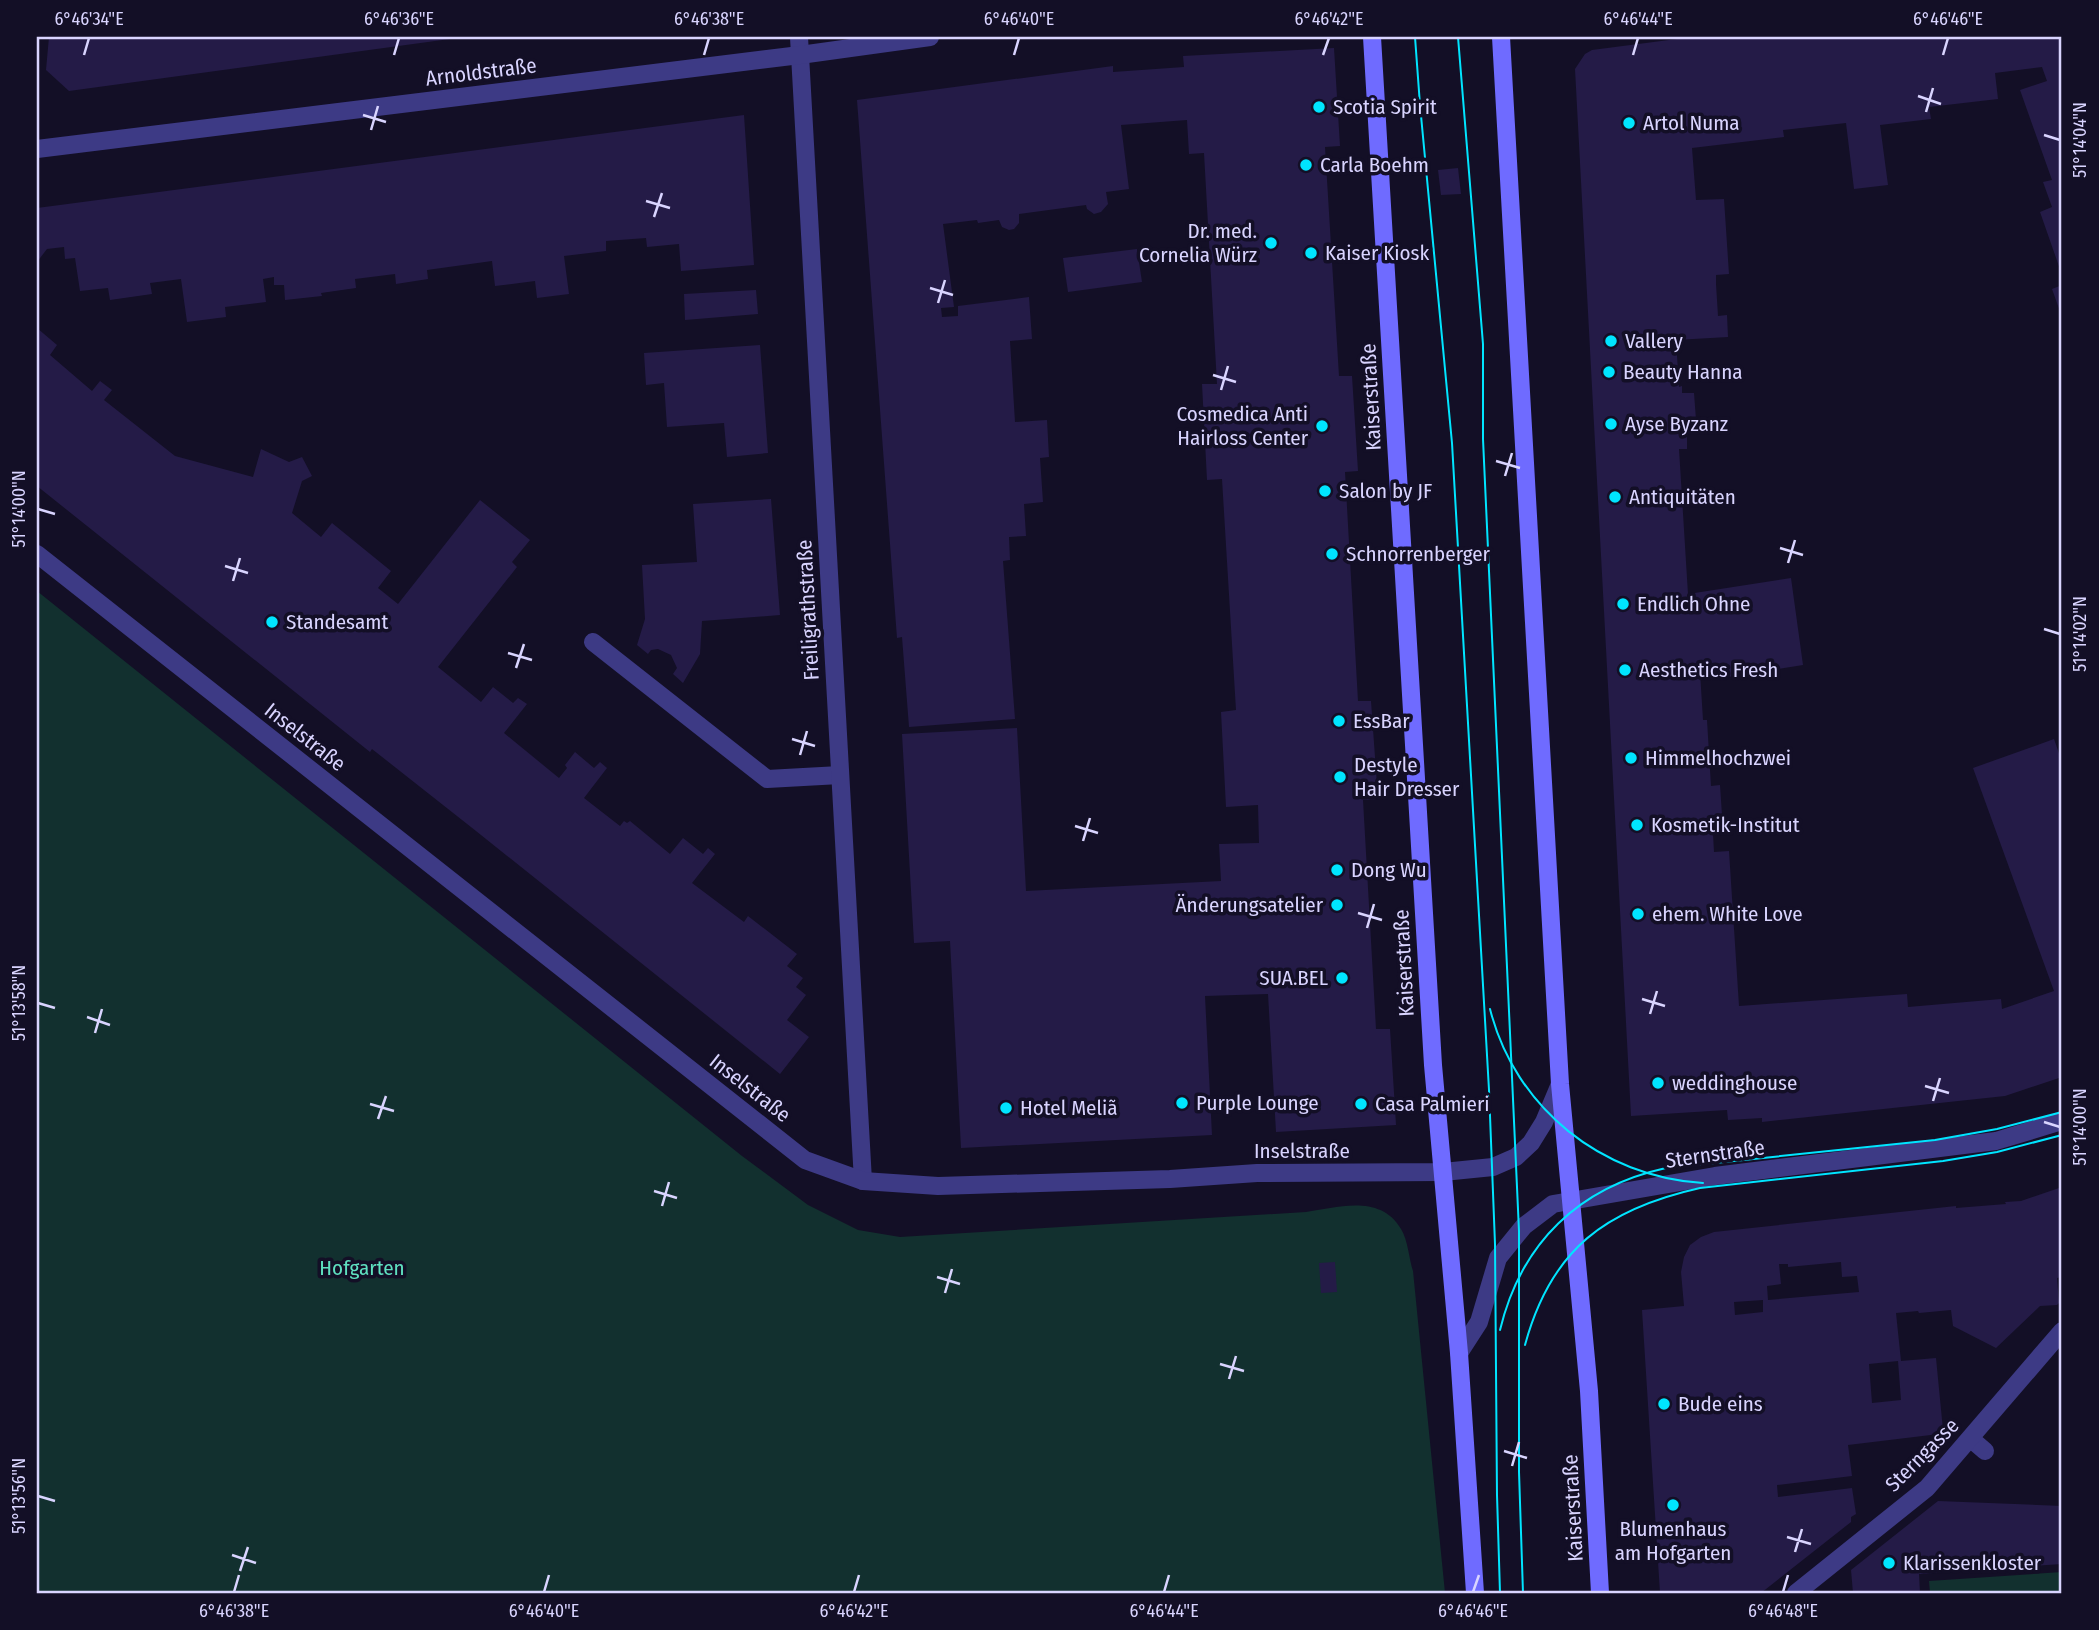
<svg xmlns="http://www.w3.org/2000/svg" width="2099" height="1630" font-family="'Fira Sans Condensed',sans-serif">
	<rect width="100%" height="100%" fill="#130f26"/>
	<g fill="#12302f">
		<path d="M 37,591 L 742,1156 L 808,1205 L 858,1230 L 900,1237 L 1306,1212 C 1338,1207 1381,1194 1401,1229 C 1408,1240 1409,1259 1413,1271 L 1445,1593 L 37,1593 Z"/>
		<path d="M 2062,1572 L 2062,1593 L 1930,1593 L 1929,1581 Z"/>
	</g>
	<g fill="#241b47" fill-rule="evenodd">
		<path d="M 49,37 L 456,37 L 457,38 L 69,91 L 46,70 Z"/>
		<path d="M 1692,37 L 2062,37 L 2062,275 L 2040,212 L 2052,207 L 2043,182 L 2052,180 L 2020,90 L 2047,81 L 2042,67 L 1995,73 L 1998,99 L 1929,107 L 1931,119 L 1880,125 L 1888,185 L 1854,189 L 1846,123 L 1783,130 L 1784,137 L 1692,148 L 1696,200 L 1724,199 L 1729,274 L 1716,275 L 1716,284 L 1718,316 L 1727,315 L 1728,337 L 1676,340 L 1679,387 L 1682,386 L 1682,393 L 1694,393 L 1697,433 L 1687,434 L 1687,449 L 1679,449 L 1688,594 L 1791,578 L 1803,665 L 1715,679 L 1716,671 L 1700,672 L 1703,720 L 1707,720 L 1711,786 L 1720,785 L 1722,815 L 1712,816 L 1714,852 L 1729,851 L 1739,1006 L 1907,994 L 1908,1007 L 2001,999 L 2002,1009 L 2054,991 L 1973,768 L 2054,739 L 2062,762 L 2062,1077 L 2005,1096 L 1762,1122 L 1762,1118 L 1728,1120 L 1727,1110 L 1631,1116 L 1575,69 L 1585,54 L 1592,50 Z"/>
		<path d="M 1334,48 L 1340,146 L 1325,147 L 1339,376 L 1352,376 L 1358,471 L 1345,472 L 1358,701 L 1371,701 L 1378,799 L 1363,800 L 1376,1029 L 1390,1029 L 1396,1125 L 1276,1132 L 1268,994 L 1205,996 L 1212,1135 L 961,1148 L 950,941 L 914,943 L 902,734 L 1017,728 L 1026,891 L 1221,881 L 1219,844 L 1259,843 L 1258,805 L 1226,807 L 1221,712 L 1236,710 L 1222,479 L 1207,480 L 1202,384 L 1217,384 L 1204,153 L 1189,154 L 1187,120 L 1121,125 L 1129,189 L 1106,192 L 1108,204 L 1101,212 L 1094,214 L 1087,209 L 1086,205 L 1019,214 L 1019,223 L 1014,229 L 1009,230 L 1002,227 L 999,220 L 978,223 L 977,220 L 943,224 L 954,307 L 941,308 L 942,317 L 958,316 L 958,306 L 1029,297 L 1032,339 L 1010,341 L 1015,422 L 1047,420 L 1049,457 L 1040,458 L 1043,502 L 1024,504 L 1026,536 L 1009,537 L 1010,560 L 1003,561 L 1015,719 L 909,727 L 902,637 L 897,638 L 857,100 L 1113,66 L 1113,72 L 1184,67 L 1183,56 Z"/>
		<path d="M 744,115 L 754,265 L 681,271 L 679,244 L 647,247 L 646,238 L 606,241 L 606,251 L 564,256 L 569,294 L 537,298 L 535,281 L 495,286 L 492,261 L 427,270 L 428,279 L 396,284 L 395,274 L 355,279 L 356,288 L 321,293 L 322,296 L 285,300 L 284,285 L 274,285 L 274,277 L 263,279 L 266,302 L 225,307 L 226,317 L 187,322 L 181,279 L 150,283 L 152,294 L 110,300 L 108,288 L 80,291 L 75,258 L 65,259 L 64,247 L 47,249 L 37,262 L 37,208 Z"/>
		<path d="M 1458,168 L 1461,194 L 1441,195 L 1438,170 Z"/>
		<path d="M 1137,249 L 1142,282 L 1068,292 L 1063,258 Z"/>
		<path d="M 2062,285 L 2062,317 L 2052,289 Z"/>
		<path d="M 756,290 L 758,314 L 685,320 L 684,294 Z"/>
		<path d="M 37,328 L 57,345 L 50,355 L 92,391 L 100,381 L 112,390 L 104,400 L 175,456 L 253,477 L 261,449 L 289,462 L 302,457 L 312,476 L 302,481 L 292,513 L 321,537 L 332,523 L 391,571 L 378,588 L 398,604 L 480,500 L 530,540 L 512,562 L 517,567 L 438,667 L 481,702 L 493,687 L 513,703 L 518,698 L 527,704 L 504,733 L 559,778 L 567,768 L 565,765 L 575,752 L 594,768 L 600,762 L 607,768 L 584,798 L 620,826 L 624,821 L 627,823 L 630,821 L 670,854 L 683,838 L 703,854 L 708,848 L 715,854 L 692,883 L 744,922 L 748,916 L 797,954 L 787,966 L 803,978 L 796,987 L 806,995 L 787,1020 L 809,1037 L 780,1074 L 476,831 L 372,749 L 370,752 L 37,486 Z"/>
		<path d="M 760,345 L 768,453 L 727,457 L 724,423 L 667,427 L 664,383 L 646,385 L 644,353 Z"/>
		<path d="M 771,499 L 780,615 L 702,621 L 700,654 L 683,683 L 673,674 L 677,668 L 671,655 L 658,649 L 651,650 L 648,654 L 637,645 L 645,619 L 642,565 L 697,562 L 693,504 Z"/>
		<path d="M 2062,1187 L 2062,1277 L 2057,1278 L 2059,1303 L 2057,1305 L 2040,1306 L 1996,1348 L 1953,1326 L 1951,1310 L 1919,1313 L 1918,1311 L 1896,1313 L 1901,1361 L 1936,1358 L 1943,1430 L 1939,1434 L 1848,1445 L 1852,1476 L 1777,1485 L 1778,1497 L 1852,1488 L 1856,1514 L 1851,1517 L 1851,1522 L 1761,1593 L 1660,1593 L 1642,1310 L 1684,1306 L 1681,1272 L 1684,1257 L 1690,1245 L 1701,1237 L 1714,1232 L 1956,1206 L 1956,1208 L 2006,1204 L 2005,1202 L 2021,1201 ZM 1841,1262 L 1842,1277 L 1857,1276 L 1859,1292 L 1768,1300 L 1767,1286 L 1781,1284 L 1779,1264 L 1788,1264 L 1788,1267 ZM 1763,1300 L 1763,1312 L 1735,1315 L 1734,1302 ZM 1898,1361 L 1901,1400 L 1872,1403 L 1869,1364 Z"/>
		<path d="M 1335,1262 L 1337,1292 L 1321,1293 L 1319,1263 Z"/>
		<path d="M 1938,1501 L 2062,1506 L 2062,1564 L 1919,1574 L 1920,1593 L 1853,1593 L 1851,1570 Z"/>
	</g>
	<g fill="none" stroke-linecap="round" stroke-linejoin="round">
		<g stroke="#3d3a85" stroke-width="18">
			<path d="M 593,642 L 767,779 L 840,775"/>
			<path d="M 1971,1439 L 1985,1451"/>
			<path d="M 1796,1593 L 1927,1488 L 2062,1331"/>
		</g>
		<g stroke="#3d3a85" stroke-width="18">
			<path d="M 799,37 L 863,1181"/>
			<path d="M 37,149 L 800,55 L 930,37"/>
			<path d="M 37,554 L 805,1160 L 863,1181 L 938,1186 L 1170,1179 L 1257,1173 L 1443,1172 L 1493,1167 L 1516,1157 L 1531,1143 L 1544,1122 L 1560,1084"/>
			<path d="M 1459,1353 L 1479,1322 L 1498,1258 L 1524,1226 L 1553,1204 L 1715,1176 L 1996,1141 L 2062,1121"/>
		</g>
		<g stroke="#6f6bff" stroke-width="18">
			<path d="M 1372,37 L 1433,1065 L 1459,1353 L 1475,1593"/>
			<path d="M 1501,37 L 1560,1084 L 1589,1391 L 1600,1593"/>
		</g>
		<g stroke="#00e5ff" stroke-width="2">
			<path d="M 1415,37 L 1420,105 L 1452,443 L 1489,1090 L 1495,1244 L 1497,1495 L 1500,1593"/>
			<path d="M 1458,37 L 1483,344 L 1483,439 L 1519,1231 L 1519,1472 L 1523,1593"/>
			<path d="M 1490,1009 C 1515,1108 1602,1177 1703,1183"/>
			<path d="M 1500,1330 C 1521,1243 1579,1187 1666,1168 L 1935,1140 L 1997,1129 L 2062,1112"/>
			<path d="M 1525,1345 C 1551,1249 1606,1209 1700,1188 L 1943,1161 L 1997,1152 L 2062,1135"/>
		</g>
	</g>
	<path fill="none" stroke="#d9d4ff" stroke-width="2.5" d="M 84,55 L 89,38M 394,55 L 399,38M 704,55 L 709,38M 1014,55 L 1019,38M 1323,55 L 1329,38M 1633,55 L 1638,38M 1943,55 L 1948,38M 1918,96 L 1941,104M 1926,112 L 1933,88M 363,115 L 386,122M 371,130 L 378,106M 2044,135 L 2060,140M 646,201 L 670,208M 654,217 L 662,193M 930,288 L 953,295M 938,303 L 945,280M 1213,375 L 1236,382M 1221,390 L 1228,366M 1496,461 L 1520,468M 1505,476 L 1512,453M 38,509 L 55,514M 1780,548 L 1803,555M 1788,563 L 1795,540M 225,566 L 248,573M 233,581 L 240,558M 2044,629 L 2060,634M 508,653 L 532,660M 516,668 L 524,644M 792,739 L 815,746M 800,755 L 807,731M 1075,826 L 1098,833M 1083,841 L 1090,818M 1358,913 L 1382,920M 1367,928 L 1374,904M 1642,999 L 1665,1006M 38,1003 L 55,1008M 1650,1014 L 1657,991M 87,1017 L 110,1025M 95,1033 L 102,1009M 1925,1086 L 1949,1093M 1933,1101 L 1940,1078M 370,1104 L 394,1111M 378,1119 L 386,1096M 2044,1122 L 2060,1127M 654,1191 L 677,1198M 662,1206 L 669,1182M 937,1277 L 960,1284M 945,1293 L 952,1269M 1220,1364 L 1244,1371M 1229,1379 L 1236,1356M 1504,1451 L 1527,1458M 1512,1466 L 1519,1442M 38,1496 L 55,1501M 1787,1537 L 1811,1544M 1795,1552 L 1802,1529M 232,1555 L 256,1563M 240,1571 L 248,1547M 234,1592 L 239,1575M 544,1592 L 549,1575M 854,1592 L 859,1575M 1164,1592 L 1169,1575M 1473,1592 L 1479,1575M 1783,1592 L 1788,1575"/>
	<g fill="#00e5ff" stroke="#130f26" stroke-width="2.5">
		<circle cx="1319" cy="107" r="7"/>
		<circle cx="1629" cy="123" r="7"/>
		<circle cx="1306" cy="165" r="7"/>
		<circle cx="1271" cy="243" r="7"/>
		<circle cx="1311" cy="253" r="7"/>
		<circle cx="1611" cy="341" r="7"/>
		<circle cx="1609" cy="372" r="7"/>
		<circle cx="1611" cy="424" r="7"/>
		<circle cx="1322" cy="426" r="7"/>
		<circle cx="1325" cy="491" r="7"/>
		<circle cx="1615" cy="497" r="7"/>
		<circle cx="1332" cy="554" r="7"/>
		<circle cx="1623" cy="604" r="7"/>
		<circle cx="272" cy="622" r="7"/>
		<circle cx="1625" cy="670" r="7"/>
		<circle cx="1339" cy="721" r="7"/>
		<circle cx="1631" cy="758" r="7"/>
		<circle cx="1340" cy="777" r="7"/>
		<circle cx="1637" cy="825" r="7"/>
		<circle cx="1337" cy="870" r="7"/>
		<circle cx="1337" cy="905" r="7"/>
		<circle cx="1638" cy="914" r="7"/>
		<circle cx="1342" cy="978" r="7"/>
		<circle cx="1658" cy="1083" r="7"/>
		<circle cx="1182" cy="1103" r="7"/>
		<circle cx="1361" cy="1104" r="7"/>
		<circle cx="1006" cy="1108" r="7"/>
		<circle cx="1664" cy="1404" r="7"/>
		<circle cx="1673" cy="1505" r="7"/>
		<circle cx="1889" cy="1563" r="7"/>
	</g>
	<g text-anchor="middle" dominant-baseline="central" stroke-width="7" stroke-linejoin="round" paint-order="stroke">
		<g font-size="21" fill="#d9d4ff" stroke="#130f26">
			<text transform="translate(481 72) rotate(-7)">Arnoldstraße</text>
			<text transform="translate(1371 397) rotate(-93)">Kaiserstraße</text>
			<text transform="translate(808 610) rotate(-93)">Freiligrathstraße</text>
			<text transform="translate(305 737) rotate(38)">Inselstraße</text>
			<text transform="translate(1404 963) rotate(-93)">Kaiserstraße</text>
			<text transform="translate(750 1088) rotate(38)">Inselstraße</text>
			<text x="1302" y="1151">Inselstraße</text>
			<text transform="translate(1715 1154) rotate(-8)">Sternstraße</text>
			<text transform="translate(1922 1455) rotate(-45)">Sterngasse</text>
			<text transform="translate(1573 1508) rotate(-93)">Kaiserstraße</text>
		</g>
		<g font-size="21" fill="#d9d4ff" stroke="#130f26" text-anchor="start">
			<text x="1333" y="107">Scotia Spirit</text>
			<text x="1643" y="123">Artol Numa</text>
			<text x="1320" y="165">Carla Boehm</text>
			<text x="1257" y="231" text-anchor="end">Dr. med.<tspan x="1257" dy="24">Cornelia Würz</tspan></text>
			<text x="1325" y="253">Kaiser Kiosk</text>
			<text x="1625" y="341">Vallery</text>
			<text x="1623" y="372">Beauty Hanna</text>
			<text x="1308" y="414" text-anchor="end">Cosmedica Anti<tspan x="1308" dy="24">Hairloss Center</tspan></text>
			<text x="1625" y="424">Ayse Byzanz</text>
			<text x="1339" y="491">Salon by JF</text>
			<text x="1629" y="497">Antiquitäten</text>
			<text x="1346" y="554">Schnorrenberger</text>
			<text x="1637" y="604">Endlich Ohne</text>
			<text x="286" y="622">Standesamt</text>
			<text x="1639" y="670">Aesthetics Fresh</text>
			<text x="1353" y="721">EssBar</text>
			<text x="1645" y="758">Himmelhochzwei</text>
			<text x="1354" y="765">Destyle<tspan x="1354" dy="24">Hair Dresser</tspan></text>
			<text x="1651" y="825">Kosmetik-Institut</text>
			<text x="1351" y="870">Dong Wu</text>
			<text x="1323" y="905" text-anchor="end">Änderungsatelier</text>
			<text x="1652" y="914">ehem. White Love</text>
			<text x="1328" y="978" text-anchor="end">SUA.BEL</text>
			<text x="1672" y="1083">weddinghouse</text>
			<text x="1196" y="1103">Purple Lounge</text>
			<text x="1375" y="1104">Casa Palmieri</text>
			<text x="1020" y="1108">Hotel Meliã</text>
			<text x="1678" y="1404">Bude eins</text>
			<text x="1673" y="1529" text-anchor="middle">Blumenhaus<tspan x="1673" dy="24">am Hofgarten</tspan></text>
			<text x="1903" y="1563">Klarissenkloster</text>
		</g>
		<g font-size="21" fill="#5fe0c0" stroke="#130f26">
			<text x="362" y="1268">Hofgarten</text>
		</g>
	</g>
	<rect width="2099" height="1630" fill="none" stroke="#130f26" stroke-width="77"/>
	<rect x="38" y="38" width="2022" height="1554" fill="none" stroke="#d9d4ff" stroke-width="2.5"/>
	<g font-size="18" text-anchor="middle" fill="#d9d4ff">
		<text x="89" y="25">6°46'34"E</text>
		<text x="399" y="25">6°46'36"E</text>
		<text x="709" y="25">6°46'38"E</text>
		<text x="1019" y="25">6°46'40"E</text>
		<text x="1329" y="25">6°46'42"E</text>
		<text x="1638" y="25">6°46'44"E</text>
		<text x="1948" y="25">6°46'46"E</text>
		<text transform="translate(2080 140) rotate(-90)" y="6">51°14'04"N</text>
		<text transform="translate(19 509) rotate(-90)" y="6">51°14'00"N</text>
		<text transform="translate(2080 634) rotate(-90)" y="6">51°14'02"N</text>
		<text transform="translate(19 1003) rotate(-90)" y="6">51°13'58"N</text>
		<text transform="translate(2080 1127) rotate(-90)" y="6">51°14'00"N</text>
		<text transform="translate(19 1496) rotate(-90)" y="6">51°13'56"N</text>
		<text x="234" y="1617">6°46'38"E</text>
		<text x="544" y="1617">6°46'40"E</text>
		<text x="854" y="1617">6°46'42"E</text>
		<text x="1164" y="1617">6°46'44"E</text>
		<text x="1473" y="1617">6°46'46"E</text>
		<text x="1783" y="1617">6°46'48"E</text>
	</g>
</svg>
